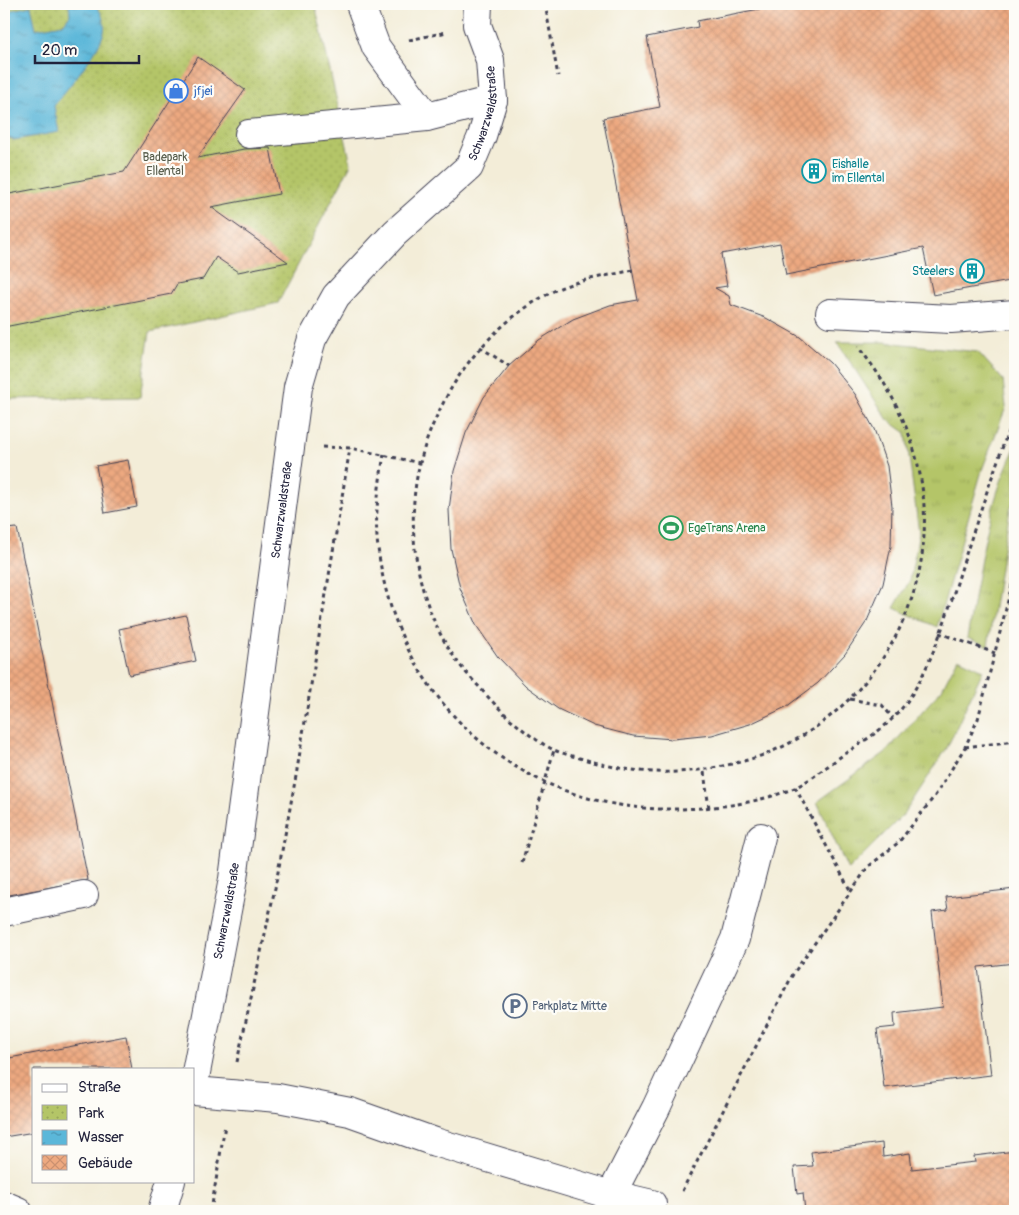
<svg xmlns="http://www.w3.org/2000/svg" width="1019" height="1215" font-family="Pangolin,sans-serif">
	<defs>
		<pattern id="grass-tufts" width="24" height="20" patternUnits="userSpaceOnUse" patternTransform="scale(1.25)"><rect width="24" height="20" fill="#b4c567"/><path d="M3 7l-1-3M5 7V3M7 7l1-3M15 17l-1-3M17 17v-4M19 17l1-3" fill="none" stroke="#9aa95a"/></pattern>
		<pattern id="park-dots" width="8" height="8" patternUnits="userSpaceOnUse" patternTransform="scale(1.25)"><rect width="8" height="8" fill="#b4c567"/><path d="M2 2h.1M6 6h.1" fill="none" stroke="#9aa95a" stroke-width="1.8" stroke-linecap="round"/></pattern>
		<pattern id="water-ripples" width="26" height="14" patternUnits="userSpaceOnUse" patternTransform="scale(1.25)"><rect width="26" height="14" fill="#5bb7d9"/><path d="M2 4q2-2 4 0t4 0M15 11q2-2 4 0t4 0" fill="none" stroke="#4b94b1"/></pattern>
		<pattern id="building-cross-hatch" width="8" height="8" patternUnits="userSpaceOnUse" patternTransform="scale(1.25)"><rect width="8" height="8" fill="#eda980"/><path d="M0 0l8 8M0 8l8-8" fill="none" stroke="#cb9170"/></pattern>
	</defs>
	<rect width="100%" height="100%" fill="#fdfcf7"/>
	<filter id="ink" filterUnits="userSpaceOnUse"><feTurbulence type="fractalNoise" baseFrequency=".02" numOctaves="2"/><feDisplacementMap in="SourceGraphic" scale="10" xChannelSelector="R" yChannelSelector="G"/><feConvolveMatrix kernelMatrix="1 2 1 2 8 2 1 2 1" color-interpolation-filters="sRGB"/></filter>
	<filter id="wash" filterUnits="userSpaceOnUse"><feTurbulence type="fractalNoise" baseFrequency=".0096" numOctaves="4" result="noise"/><feDisplacementMap in="SourceGraphic" scale="20" xChannelSelector="R" yChannelSelector="G"/><feGaussianBlur stdDeviation="1.12" result="paint"/><feColorMatrix in="noise" values="0 0 0 0 0 0 0 0 0 0 0 0 0 0 0 0 0 1.4 0 .05"/><feComposite in="paint" operator="in"/></filter>
	<g filter="url(#wash)">
		<rect width="100%" height="100%" fill="#f3edd8"/>
		<g fill="url(#grass-tufts)" stroke="#6b7451">
			<path d="M 837,342 L 885,342 L 978,352 L 1003,380 L 1006,407 L 982,470 L 937,627 L 894,608 L 910,580 L 919,533 L 906,433 L 888,420 Z"/>
			<path d="M 1015,448 L 1015,498 L 1010,510 L 1003,549 L 988,646 L 967,638 C 979,574 986,507 1015,448 Z"/>
			<path d="M 958,658 L 983,670 L 947,748 L 904,814 L 848,870 L 817,802 L 886,752 L 942,689 Z"/>
		</g>
		<path fill="url(#park-dots)" stroke="#6b7451" d="M 4,4 L 315,4 L 351,164 L 278,303 L 150,332 L 140,397 L 4,399 Z"/>
		<path fill="url(#water-ripples)" stroke="#3e6c8a" d="M 69,4 L 94,4 C 101,10 106,22 104,32 C 99,52 67,88 54,106 L 59,132 L 14,140 L 4,136 L 4,12 L 31,6 L 36,29 L 63,24 L 70,15 Z"/>
		<g id="blocks">
			<g fill="url(#building-cross-hatch)">
				<path d="M 785,4 L 1015,4 L 1015,280 L 933,295 L 923,248 L 786,275 L 780,243 L 721,254 L 727,286 L 715,288 L 729,296 L 731,305 L 766,318 L 800,337 L 830,363 L 855,394 L 874,429 L 887,466 L 892,506 L 891,546 L 883,584 L 867,621 L 845,654 L 818,683 L 786,707 L 750,724 L 712,735 L 673,739 L 633,736 L 594,726 L 558,709 L 526,686 L 498,657 L 476,625 L 460,588 L 451,549 L 449,510 L 454,471 L 466,433 L 484,397 L 509,366 L 539,340 L 573,319 L 610,305 L 638,300 L 603,118 L 660,107 L 647,37 L 698,27 L 697,21 Z"/>
				<path d="M 198,57 L 245,90 L 197,158 L 244,149 L 270,148 L 279,194 L 211,207 L 288,262 L 238,272 L 216,257 L 203,279 L 177,284 L 171,294 L 4,327 L 4,195 L 124,172 Z"/>
				<path d="M 128,460 L 137,507 L 105,513 L 96,466 Z"/>
				<path d="M 17,528 L 88,880 L 4,896 L 4,529 Z"/>
				<path d="M 186,615 L 196,661 L 129,675 L 119,629 Z"/>
				<path d="M 1015,889 L 1015,963 L 978,967 L 991,1075 L 884,1088 L 877,1029 L 895,1027 L 894,1013 L 943,1007 L 932,912 L 948,910 L 946,897 Z"/>
				<path d="M 126,1036 L 132,1069 L 34,1069 L 34,1132 L 4,1137 L 4,1059 Z"/>
				<path d="M 882,1143 L 883,1157 L 910,1153 L 912,1169 L 975,1162 L 974,1156 L 1015,1151 L 1015,1209 L 997,1211 L 805,1211 L 803,1193 L 797,1194 L 794,1167 L 813,1166 L 811,1152 Z"/>
			</g>
		</g>
	</g>
	<g filter="url(#ink)">
		<use href="#blocks" fill-opacity="0" stroke="#414053" stroke-width="1"/>
		<g fill="none" stroke-linecap="round" stroke-linejoin="round">
			<g stroke="#414053" stroke-width="30">
				<g id="minor">
					<path d="M 360,4 L 376,47 L 427,117"/>
					<path d="M 249,134 L 427,117 L 493,100"/>
					<path d="M 830,313 L 951,319 L 1015,314"/>
					<path d="M 4,912 L 84,895"/>
					<path id="s1" d="M 194,1083 L 233,879 L 298,387 L 312,339 L 336,296 L 395,233 L 469,167 L 482,136 L 493,100 L 490,60 L 477,25 L 478,4"/>
					<path d="M 194,1091 L 278,1098 L 350,1112 L 435,1142 L 601,1192 L 652,1204"/>
					<path d="M 611,1195 L 656,1108 L 735,939 L 761,837"/>
					<path d="M 4,1205 L 18,1211"/>
					<path d="M 162,1211 L 171,1181"/>
				</g>
			</g>
			<g stroke="#414053" stroke-width="3" stroke-dasharray="4 4" stroke-linecap="butt">
				<path d="M 545,4 L 558,76"/>
				<path d="M 409,40 L 447,32"/>
				<path d="M 633,270 C 609,276 582,279 560,288 C 514,309 472,350 448,394 C 436,416 426,438 420,463 C 404,526 417,605 455,658 C 462,669 472,679 481,689 C 499,710 529,738 554,750 C 564,754 576,757 587,760 C 640,776 686,776 740,762 C 814,744 878,684 906,614 C 944,520 921,423 858,347"/>
				<path d="M 480,347 L 509,366"/>
				<path d="M 322,447 L 350,448 L 420,463"/>
				<path d="M 384,454 C 379,485 374,517 378,548 C 397,703 522,813 678,809 C 717,808 755,804 792,789 C 810,781 827,766 843,755 C 859,744 878,733 892,719 C 931,682 951,599 968,548 C 983,502 999,457 1015,412"/>
				<path d="M 939,633 L 995,653"/>
				<path d="M 850,699 L 882,705 L 893,718"/>
				<path d="M 965,747 L 1015,741"/>
				<path d="M 704,772 L 709,808"/>
				<path d="M 795,787 L 850,890"/>
				<path d="M 522,863 L 554,750"/>
				<path d="M 237,1062 L 275,888 L 296,776 L 350,448"/>
				<path d="M 682,1191 L 793,974 L 868,867 L 899,842 L 937,793 L 965,747 L 978,719 L 1015,573"/>
				<path d="M 78,1211 L 80,1205"/>
				<path d="M 211,1211 L 225,1125"/>
			</g>
			<use href="#minor" stroke="#fff" stroke-width="28"/>
		</g>
	</g>
	<defs>
		<g id="shop-ring" transform="scale(1.25)"><circle r="9.5" fill="#fdfcf7" stroke="#3f7fe0" stroke-width="1.5"/><path d="M-5-2.5h2.3a2.7 3.5 0 0 1 5.4 0H5L5.5 6h-11ZM-1.5-2.5h3a1.5 2.3 0 0 0-3 0Z" fill="#3f7fe0"/></g>
		<g id="building-ring" transform="scale(1.25)"><circle r="9.5" fill="#fdfcf7" stroke="#0f9aa8" stroke-width="1.5"/><path d="M-4-6H4V6H1V3H-1V6H-4ZM-2.5-4.3h1.7v1.8h-1.7ZM.8-4.3h1.7v1.8H.8ZM-2.5-1h1.7V.8h-1.7ZM.8-1h1.7V.8H.8Z" fill="#0f9aa8"/></g>
		<g id="stadium-ring" transform="scale(1.25)"><circle r="9.5" fill="#fdfcf7" stroke="#2e9e5b" stroke-width="1.5"/><path d="M0-5a6.5 5 0 1 0 0 10a6.5 5 0 1 0 0-10ZM-3.5-1.8h7v3.6h-7Z" fill="#2e9e5b"/></g>
		<g id="parking-ring" transform="scale(1.25)"><circle r="9.5" fill="#fdfcf7" stroke="#5c6f8a" stroke-width="1.5"/><path d="M-3.5-5.5H1a3.5 3.5 0 0 1 0 7H-1V5.5H-3.5ZM-1-3.4V-.6H.8a1.4 1.4 0 0 0 0-2.8Z" fill="#5c6f8a"/></g>
	</defs>
	<g fill-rule="evenodd">
		<use href="#shop-ring" x="176" y="91"/>
		<use href="#building-ring" x="814" y="171"/>
		<use href="#building-ring" x="972" y="271"/>
		<use href="#stadium-ring" x="671" y="528"/>
		<use href="#parking-ring" x="515" y="1006"/>
	</g>
	<g text-anchor="middle" dominant-baseline="central" stroke-width="4.5" stroke-linejoin="round" paint-order="stroke">
		<g font-size="12" fill="#366cbe" stroke="#fdfcf7" text-anchor="start">
			<text x="194" y="91">jfjei</text>
		</g>
		<g font-size="12" fill="#22223b" stroke="#fdfcf7">
			<text stroke="none"><textPath href="#s1" startOffset="1045">Schwarzwaldstraße</textPath></text>
			<text stroke="none"><textPath href="#s1" startOffset="580">Schwarzwaldstraße</textPath></text>
			<text stroke="none"><textPath href="#s1" startOffset="175">Schwarzwaldstraße</textPath></text>
		</g>
		<g font-size="12" fill="#555b4a" stroke="#fdfcf7">
			<text x="165" y="157">Badepark<tspan x="165" dy="14">Ellental</tspan></text>
		</g>
		<g font-size="12" fill="#0d838f" stroke="#fdfcf7" text-anchor="start">
			<text x="832" y="164">Eishalle<tspan x="832" dy="14">im Ellental</tspan></text>
			<text x="954" y="271" text-anchor="end">Steelers</text>
		</g>
		<g font-size="12" fill="#27864d" stroke="#fdfcf7" text-anchor="start">
			<text x="688" y="528">EgeTrans Arena</text>
		</g>
		<g font-size="12" fill="#4e5e75" stroke="#fdfcf7" text-anchor="start">
			<text x="532" y="1006">Parkplatz Mitte</text>
		</g>
	</g>
	<rect width="1019" height="1215" fill="none" stroke="#fdfcf7" stroke-width="20"/>
	<rect x="32" y="1068" width="162" height="115" fill="#fdfcf7" stroke="#a5a5ac"/>
	<rect x="42" y="1084" width="25" height="8" fill="#ffffff" stroke="#a5a5ac"/>
	<text x="78" y="1092" font-size="15" fill="#22223b">Straße</text>
	<rect x="42" y="1105" width="25" height="15" fill="url(#park-dots)" stroke="#a5a5ac"/>
	<text x="78" y="1118" font-size="15" fill="#22223b">Park</text>
	<rect x="42" y="1130" width="25" height="15" fill="url(#water-ripples)" stroke="#a5a5ac"/>
	<text x="78" y="1142" font-size="15" fill="#22223b">Wasser</text>
	<rect x="42" y="1155" width="25" height="15" fill="url(#building-cross-hatch)" stroke="#a5a5ac"/>
	<text x="78" y="1168" font-size="15" fill="#22223b">Gebäude</text>
	<path d="M35 55v8h104v-8" fill="none" stroke="#22223b" stroke-width="2.5"/>
	<text x="42" y="55" font-size="15" fill="#22223b" stroke="#fdfcf7" stroke-width="4" paint-order="stroke">20 m</text>
</svg>
